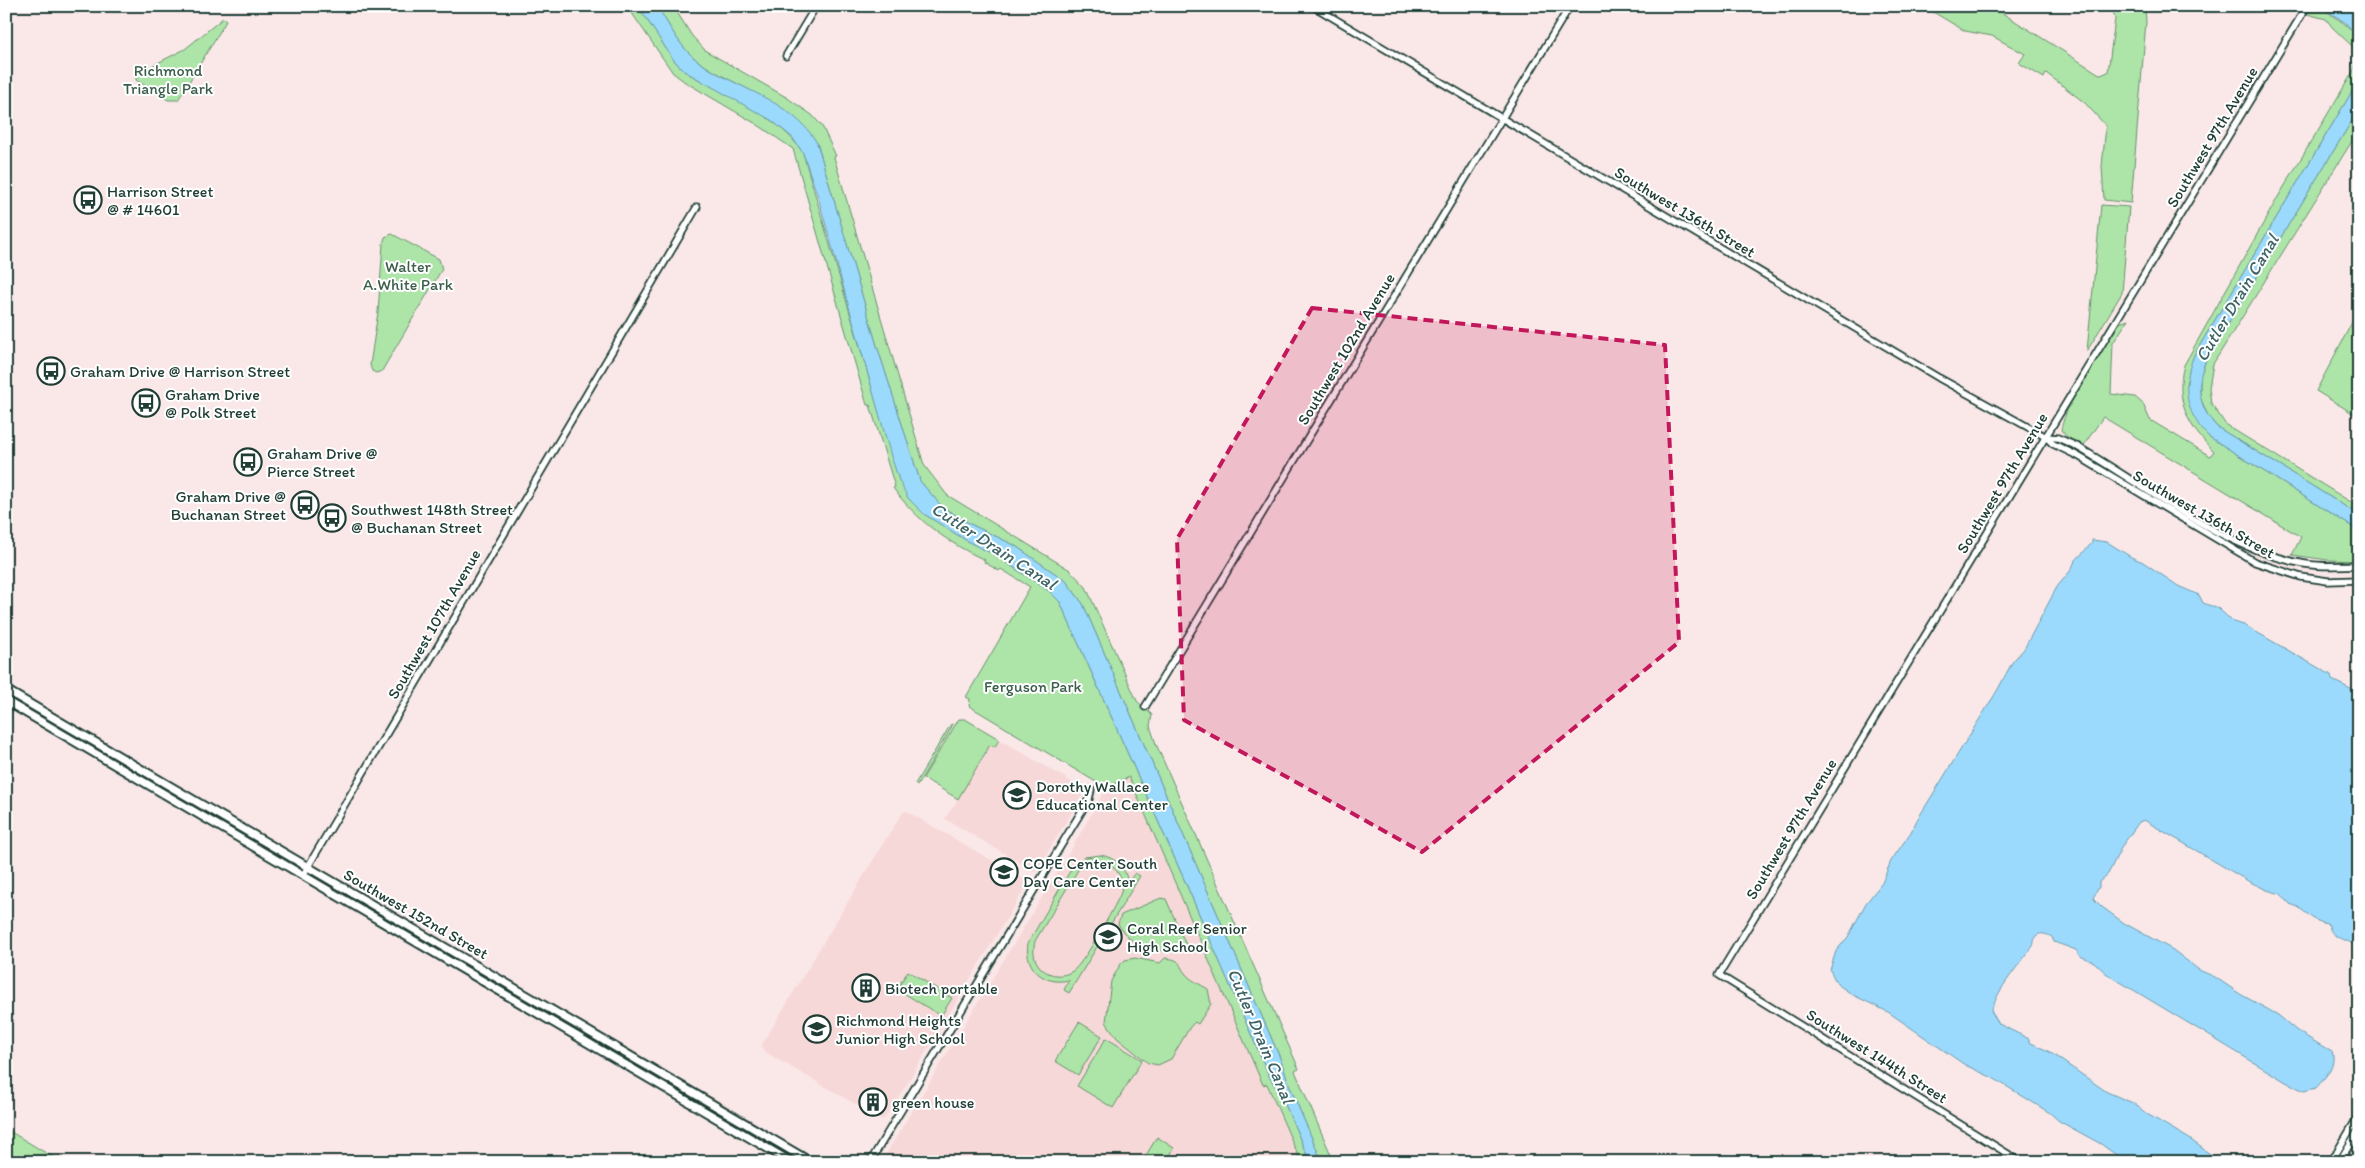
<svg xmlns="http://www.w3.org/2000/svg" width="2365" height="1168" font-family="Itim,sans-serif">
	<rect width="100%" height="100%" fill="#fae8e8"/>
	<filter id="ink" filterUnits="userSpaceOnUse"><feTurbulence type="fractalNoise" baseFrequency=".02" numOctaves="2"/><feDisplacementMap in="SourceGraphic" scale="10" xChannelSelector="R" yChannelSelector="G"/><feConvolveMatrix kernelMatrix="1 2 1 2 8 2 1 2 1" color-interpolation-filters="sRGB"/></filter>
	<g filter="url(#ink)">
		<g fill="#f7d8d8">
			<path d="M 963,718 L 1084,789 L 1084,792 L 1036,872 L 945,819 L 958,799 L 923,778 L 957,721 Z"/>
			<path d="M 1128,776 L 1263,1084 L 1266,1083 L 1301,1162 L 881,1162 L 1073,846 L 1106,788 Z"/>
			<path d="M 906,811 L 1019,876 L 1024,879 L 1027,885 L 899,1097 L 884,1119 L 881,1119 L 765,1052 L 761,1046 L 887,837 L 903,812 Z"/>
		</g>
		<g fill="#ade4a7" stroke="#66906e" fill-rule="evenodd">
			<path d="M 627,6 L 638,6 L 673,59 L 684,71 C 722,94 780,115 803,153 L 899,480 L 916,506 L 924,514 L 969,542 L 995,555 L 1049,591 L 1060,602 L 1184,879 L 1268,1073 L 1282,1097 L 1310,1162 L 1301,1162 L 1267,1084 L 1263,1085 L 1129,777 L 1106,788 L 969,706 L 970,699 L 966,697 L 1030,587 L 1001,569 L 999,571 L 984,562 L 985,560 C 948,543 917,521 893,488 L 895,487 L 870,405 L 867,405 L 793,149 L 758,125 L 685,82 L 673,73 Z"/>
			<path d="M 657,6 L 673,6 L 692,36 L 706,51 L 786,97 L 812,115 L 822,126 L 836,156 L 834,157 L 924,465 L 947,495 L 1070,570 L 1086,587 L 1137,701 L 1152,715 L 1150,726 L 1156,744 L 1299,1069 L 1295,1071 L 1334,1162 L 1322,1162 L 1290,1087 L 1280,1058 L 1083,604 L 1066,581 L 1014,545 L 972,525 L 942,507 L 920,481 L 877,346 L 817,143 C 789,101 738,89 698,61 C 680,48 669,25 657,6 Z"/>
			<path d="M 1923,6 L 1991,6 L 2101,75 L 2108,72 L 2115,19 L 2112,6 L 2145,6 L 2146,22 L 2131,203 L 2104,200 L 2102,166 L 2106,126 L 2085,103 L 2046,73 L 2044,78 L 2019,63 L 2025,54 L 1992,36 L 1965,31 Z"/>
			<path d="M 2312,6 C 2322,6 2326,11 2333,16 C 2365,35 2359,46 2359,80 L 2194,355 L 2186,384 L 2208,436 L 2359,531 L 2359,561 L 2328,560 L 2292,555 L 2301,537 L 2103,417 L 2084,445 L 2067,437 L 2061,430 C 2067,398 2101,352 2119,323 L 2128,320 L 2113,343 L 2111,394 L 2135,397 L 2143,404 L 2150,420 L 2210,456 L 2214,451 C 2189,428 2174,401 2184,365 L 2278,197 L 2354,70 L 2356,61 L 2353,47 L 2333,28 L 2326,19 L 2307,14 Z"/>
			<path d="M 223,18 L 226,20 L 225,23 L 178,100 L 168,100 L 136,80 L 136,75 L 140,72 L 185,49 Z"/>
			<path d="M 2359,109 L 2359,130 L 2213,364 L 2209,388 L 2211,403 L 2226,425 L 2359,507 L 2359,515 L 2217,427 L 2208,416 L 2200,397 L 2200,376 L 2206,360 Z"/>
			<path d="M 2101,205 L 2129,207 L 2122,293 L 2087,351 Z"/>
			<path d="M 392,234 L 439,259 L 442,269 L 386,364 L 382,371 L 376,373 L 372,371 L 370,365 L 378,312 L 383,244 L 385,237 Z"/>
			<path d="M 2359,309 L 2359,417 L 2316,391 Z"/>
			<path d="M 959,719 L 965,719 L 999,739 L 995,747 L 990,745 L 958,799 L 923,778 Z"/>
			<path d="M 951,724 L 953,725 L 917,786 L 915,784 Z"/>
			<path d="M 1100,855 C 1115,857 1125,867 1128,882 L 1135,873 L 1140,876 L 1069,993 L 1064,990 L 1069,980 C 1045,986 1024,969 1028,943 L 1073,866 L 1085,857 ZM 1099,861 C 1116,864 1126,879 1120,895 C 1113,910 1086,959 1075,969 C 1065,978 1049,977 1040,967 C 1033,959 1033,950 1035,941 L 1078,870 L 1088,863 Z"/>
			<path d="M 1161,898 L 1166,899 L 1186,945 C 1159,957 1133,950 1118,924 L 1121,915 Z"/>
			<path d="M 1135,958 L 1160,963 L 1165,958 C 1183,960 1177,963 1185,973 C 1190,980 1200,984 1208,989 L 1211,1004 L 1198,1024 L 1195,1022 L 1190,1027 L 1171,1059 L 1158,1065 L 1148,1063 L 1117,1038 L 1106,1022 L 1111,981 L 1120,965 L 1125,960 Z"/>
			<path d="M 908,971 L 952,998 L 941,1016 L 897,989 Z"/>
			<path d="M 1079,1022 L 1102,1036 L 1078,1075 L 1055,1061 Z"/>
			<path d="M 1106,1038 L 1142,1060 L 1113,1108 L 1077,1086 Z"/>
			<path d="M 6,1129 L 61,1162 L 6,1162 Z"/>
			<path d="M 1157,1137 L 1174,1148 L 1167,1161 L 1163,1159 L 1161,1162 L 1142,1162 Z"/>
		</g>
		<g fill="#9cdafd" stroke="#6a9bad">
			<path d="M 638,6 L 657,6 C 669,25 680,48 698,61 C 737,90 791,99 817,143 L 877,346 L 920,481 L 942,507 L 972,525 L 1014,545 L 1066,581 L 1083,604 L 1280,1058 L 1290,1087 L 1322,1162 L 1310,1162 L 1282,1097 L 1270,1078 L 1184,879 L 1060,602 L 1049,591 L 995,555 L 969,542 L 924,514 L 908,498 L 899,480 L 891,456 L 818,197 L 803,153 L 792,137 L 771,120 L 684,71 L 673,59 Z"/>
			<path d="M 2320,6 L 2348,6 L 2359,14 L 2359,39 L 2346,23 Z"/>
			<path d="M 2359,80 L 2359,109 L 2206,360 C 2195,384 2198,407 2217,427 L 2359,515 L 2359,531 L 2208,436 C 2184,411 2182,386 2194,355 Z"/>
			<path d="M 2092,540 L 2107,542 L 2131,557 L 2143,562 L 2178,586 L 2199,595 L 2203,603 L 2219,609 L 2233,622 L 2244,625 L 2331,675 L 2332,680 L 2359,693 L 2359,946 C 2348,941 2330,938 2329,925 L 2315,920 L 2298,907 L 2290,904 L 2281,894 L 2267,890 L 2248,881 L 2144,820 L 2139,822 L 2122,846 L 2108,874 L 2099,882 L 2099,887 L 2093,898 L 2102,907 L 2124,923 L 2173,950 L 2199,970 L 2215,977 L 2240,994 L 2278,1015 L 2297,1031 L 2332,1052 C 2337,1065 2324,1079 2316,1088 L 2304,1091 L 2286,1082 L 2107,974 L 2094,962 L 2080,956 L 2076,950 L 2054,942 L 2052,937 C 2048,935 2042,932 2037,935 C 2033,938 2035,942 2033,946 C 2019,965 1998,988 1991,1011 L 1999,1024 L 2029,1039 L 2029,1042 L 2048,1051 L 2107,1092 L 2133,1103 L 2147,1114 L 2188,1138 L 2221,1162 L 2123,1160 L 2101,1144 L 2059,1121 L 2050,1113 L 1993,1078 L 1965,1065 L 1888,1012 L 1853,995 L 1837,984 L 1830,970 L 1836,951 L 1848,937 L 1866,903 L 1882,883 L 1891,861 L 1911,832 L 1917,820 L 1997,691 L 2013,661 L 2024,649 L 2057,587 L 2071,570 L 2075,561 L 2092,543 Z"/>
		</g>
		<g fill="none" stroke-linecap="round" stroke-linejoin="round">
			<g stroke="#1f3d34" stroke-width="9">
				<g id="tertiary">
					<path d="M 1313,6 L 1939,378 L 2046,437 L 2053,444 L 2078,456 L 2255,562 L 2301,577 L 2328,581 L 2359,580"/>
					<path d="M 786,56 L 816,6"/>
					<path d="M 2046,437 L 2058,438 L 2076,446 C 2148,487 2222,549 2305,564 C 2323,567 2341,566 2359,565"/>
					<path d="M 1145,707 L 1570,6"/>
					<path d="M 303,875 L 697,207"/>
					<path d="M 870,1162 L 1089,799 L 1091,790"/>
					<path d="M 2021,1162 L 1719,975 L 2307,6"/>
					<path d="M 2331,1162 L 2359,1115"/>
					<path d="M 2339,1162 L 2359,1129"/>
				</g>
			</g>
			<g stroke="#1f3d34" stroke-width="11">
				<g id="primary">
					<path d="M 6,690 L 811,1162"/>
					<path d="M 6,701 L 791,1162"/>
				</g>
			</g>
			<use href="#tertiary" stroke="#fff" stroke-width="5.5"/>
			<use href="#primary" stroke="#fff" stroke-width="7"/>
		</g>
	</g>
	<path fill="#c2185b" fill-opacity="0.2" stroke="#c2185b" stroke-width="4" stroke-dasharray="10 6" stroke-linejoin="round" d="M 1312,308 L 1665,345 L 1679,642 L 1422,852 L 1184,720 L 1177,539 Z"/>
	<defs>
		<g id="bus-ring" transform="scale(1.4375)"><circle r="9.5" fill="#fff" stroke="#1f3d34" stroke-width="1.5"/><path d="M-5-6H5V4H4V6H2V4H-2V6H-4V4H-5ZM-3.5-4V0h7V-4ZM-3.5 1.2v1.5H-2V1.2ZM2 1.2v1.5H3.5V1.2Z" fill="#1f3d34"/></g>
		<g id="school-ring" transform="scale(1.4375)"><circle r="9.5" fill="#fff" stroke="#1f3d34" stroke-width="1.5"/><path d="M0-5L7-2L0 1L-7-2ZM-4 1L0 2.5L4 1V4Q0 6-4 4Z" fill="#1f3d34"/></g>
		<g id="building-ring" transform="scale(1.4375)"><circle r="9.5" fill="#fff" stroke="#1f3d34" stroke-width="1.5"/><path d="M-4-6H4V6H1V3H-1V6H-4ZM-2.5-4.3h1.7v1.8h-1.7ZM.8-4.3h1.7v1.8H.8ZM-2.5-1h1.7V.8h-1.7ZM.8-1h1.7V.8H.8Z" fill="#1f3d34"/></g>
	</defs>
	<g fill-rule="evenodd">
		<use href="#bus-ring" x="88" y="200"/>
		<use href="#bus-ring" x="51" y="371"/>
		<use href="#bus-ring" x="146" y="403"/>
		<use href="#bus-ring" x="248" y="462"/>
		<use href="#bus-ring" x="305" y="505"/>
		<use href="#bus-ring" x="332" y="518"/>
		<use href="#school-ring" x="1017" y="795"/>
		<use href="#school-ring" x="1004" y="872"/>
		<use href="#school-ring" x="1108" y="937"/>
		<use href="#building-ring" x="866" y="988"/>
		<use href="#school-ring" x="817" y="1029"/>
		<use href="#building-ring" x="873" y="1102"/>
	</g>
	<g text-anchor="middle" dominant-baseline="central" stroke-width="4" stroke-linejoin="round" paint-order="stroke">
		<g font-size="16" fill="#3b5e4b" stroke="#fff">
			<text x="168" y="70">Richmond<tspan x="168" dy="18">Triangle Park</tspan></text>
			<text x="408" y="266">Walter<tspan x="408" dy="18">A.White Park</tspan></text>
			<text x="1033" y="686">Ferguson Park</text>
		</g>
		<g font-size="16" fill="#1f3d34" stroke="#fff">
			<text transform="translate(2212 137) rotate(-59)">Southwest 97th Avenue</text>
			<text transform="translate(1685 212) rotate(31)">Southwest 136th Street</text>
			<text transform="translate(1346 349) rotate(-59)">Southwest 102nd Avenue</text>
			<text transform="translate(2002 483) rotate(-59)">Southwest 97th Avenue</text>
			<text transform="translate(2204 514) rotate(30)">Southwest 136th Street</text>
			<text transform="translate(434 624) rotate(-60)">Southwest 107th Avenue</text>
			<text transform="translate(1791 829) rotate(-59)">Southwest 97th Avenue</text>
			<text transform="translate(416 914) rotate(30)">Southwest 152nd Street</text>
			<text transform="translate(1877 1056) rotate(32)">Southwest 144th Street</text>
		</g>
		<g font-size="16" fill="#1f3d34" stroke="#fff" text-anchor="start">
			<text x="107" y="191">Harrison Street<tspan x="107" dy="18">@ # 14601</tspan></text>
			<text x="70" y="371">Graham Drive @ Harrison Street</text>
			<text x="165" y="394">Graham Drive<tspan x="165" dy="18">@ Polk Street</tspan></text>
			<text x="267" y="453">Graham Drive @<tspan x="267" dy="18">Pierce Street</tspan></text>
			<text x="286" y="496" text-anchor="end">Graham Drive @<tspan x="286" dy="18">Buchanan Street</tspan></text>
			<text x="351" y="509">Southwest 148th Street<tspan x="351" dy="18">@ Buchanan Street</tspan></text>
			<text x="1036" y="786">Dorothy Wallace<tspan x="1036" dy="18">Educational Center</tspan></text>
			<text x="1023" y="863">COPE Center South<tspan x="1023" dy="18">Day Care Center</tspan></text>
			<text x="1127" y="928">Coral Reef Senior<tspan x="1127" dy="18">High School</tspan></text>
			<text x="885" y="988">Biotech portable</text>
			<text x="836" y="1020">Richmond Heights<tspan x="836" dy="18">Junior High School</tspan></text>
			<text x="892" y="1102">green house</text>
		</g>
		<g font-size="18" font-style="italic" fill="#3e6466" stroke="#fff">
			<text transform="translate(2237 298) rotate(-59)">Cutler Drain Canal</text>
			<text transform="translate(994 546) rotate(33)">Cutler Drain Canal</text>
			<text transform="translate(1261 1036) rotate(67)">Cutler Drain Canal</text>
		</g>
	</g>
	<rect width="2365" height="1168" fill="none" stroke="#fff" stroke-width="25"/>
	<rect x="12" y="12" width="2340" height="1143" fill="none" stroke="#1f3d34" stroke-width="2" filter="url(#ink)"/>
</svg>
